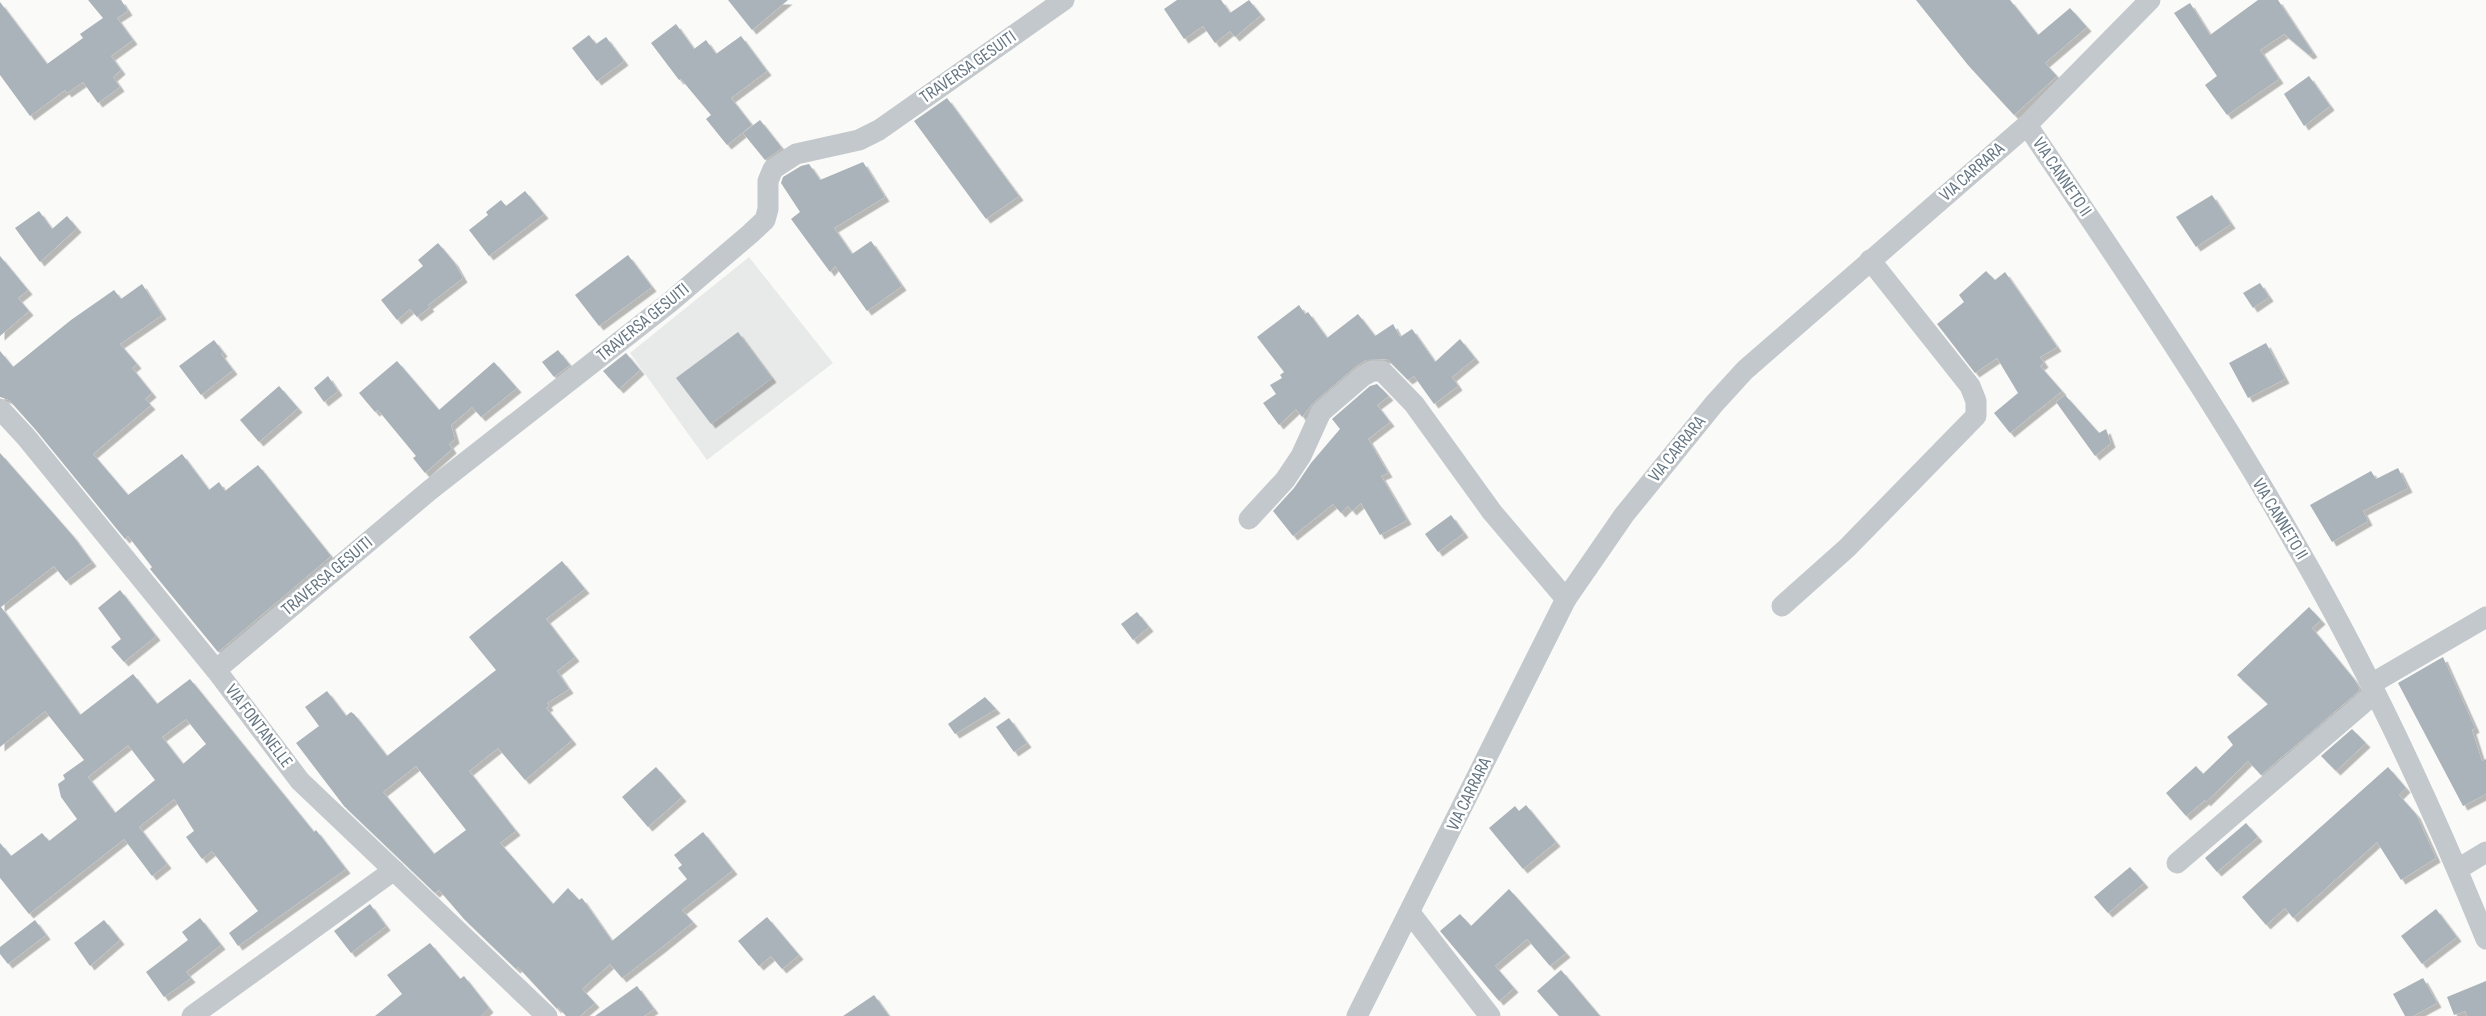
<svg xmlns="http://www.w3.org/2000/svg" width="2486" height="1016" font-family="'Sofia Sans Condensed',sans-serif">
	<defs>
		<filter id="shadow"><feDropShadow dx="4.5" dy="4.5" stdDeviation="0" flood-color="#0004"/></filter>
	</defs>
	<rect width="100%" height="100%" fill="#fafaf8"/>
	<path fill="#e8e9e9" d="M 749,257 L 833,363 L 707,460 L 630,353 Z"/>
	<g fill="#aab3b9" fill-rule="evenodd" filter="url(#shadow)">
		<path d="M 88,0 L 121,0 L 128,11 L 117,18 L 133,40 L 111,56 L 121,70 L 113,77 L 120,87 L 98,103 L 83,82 L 67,93 L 65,90 L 30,116 L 0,75 L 0,2 L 47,64 L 83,38 L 80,34 L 103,18 Z"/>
		<path d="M 728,0 L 788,0 L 752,30 Z"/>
		<path d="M 1177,0 L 1221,0 L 1230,13 L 1249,0 L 1261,15 L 1235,37 L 1230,31 L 1215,43 L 1203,26 L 1184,39 L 1164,9 Z"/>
		<path d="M 1916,0 L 2010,0 L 2038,35 L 2070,8 L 2087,27 L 2045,63 L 2057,76 L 2014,115 L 1968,65 Z"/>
		<path d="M 2258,0 L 2278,0 L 2313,53 L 2309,55 L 2284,34 L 2260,50 L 2279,79 L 2227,115 L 2205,85 L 2217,76 L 2174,13 L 2190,3 L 2210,35 Z"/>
		<path d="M 676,24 L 694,49 L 706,40 L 716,54 L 741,36 L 767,71 L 731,98 L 752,125 L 727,145 L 706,119 L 711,115 L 681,79 L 679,80 L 651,43 Z"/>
		<path d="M 589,35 L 596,44 L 606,37 L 624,61 L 597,81 L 572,48 Z"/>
		<path d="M 2309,76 L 2330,106 L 2304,126 L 2284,94 Z"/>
		<path d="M 947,98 L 1019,196 L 986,219 L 914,121 Z"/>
		<path d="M 760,120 L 782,148 L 765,160 L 743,133 Z"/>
		<path d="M 863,162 L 885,197 L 834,228 L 852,254 L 871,241 L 902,286 L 867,311 L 835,266 L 830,272 L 791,219 L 800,212 L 781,183 L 783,177 L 801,166 L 809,164 L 820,180 Z"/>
		<path d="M 525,191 L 544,214 L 489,256 L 469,230 L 488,215 L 486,212 L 501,200 L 506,206 Z"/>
		<path d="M 2212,195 L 2231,224 L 2196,247 L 2176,217 Z"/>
		<path d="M 39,211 L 52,229 L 67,216 L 77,228 L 40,262 L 15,228 Z"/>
		<path d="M 438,243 L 454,262 L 463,278 L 428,305 L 430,307 L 417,317 L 410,309 L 397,320 L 381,300 L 423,266 L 418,260 Z"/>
		<path d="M 628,255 L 652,287 L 599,326 L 575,295 Z"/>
		<path d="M 0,256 L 28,290 L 18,298 L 29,311 L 0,336 Z"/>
		<path d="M 1986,271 L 1995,280 L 2005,272 L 2057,347 L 2040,357 L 2044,363 L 2040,366 L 2062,391 L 2010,433 L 1994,413 L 2018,393 L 1997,358 L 1975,373 L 1937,324 L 1964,302 L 1959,295 Z"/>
		<path d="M 2260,283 L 2269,297 L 2253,308 L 2243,293 Z"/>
		<path d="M 142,284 L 162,315 L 120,344 L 137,364 L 132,368 L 152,393 L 145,399 L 151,405 L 93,454 L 128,495 L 182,454 L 209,490 L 219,482 L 225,491 L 258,465 L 331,556 L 218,652 L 150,569 L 152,567 L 128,536 L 125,539 L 35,429 L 9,400 L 0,397 L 0,351 L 13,367 L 71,320 L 114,290 L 121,299 Z"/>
		<path d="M 1299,305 L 1305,314 L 1308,312 L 1327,338 L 1358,314 L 1375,336 L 1393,324 L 1400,337 L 1412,329 L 1435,362 L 1460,339 L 1475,358 L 1452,377 L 1458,386 L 1434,404 L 1414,376 L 1408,380 L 1387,359 L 1366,360 L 1355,367 L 1313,403 L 1302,417 L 1296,409 L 1279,425 L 1263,403 L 1276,394 L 1270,385 L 1282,378 L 1280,375 L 1284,372 L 1257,337 Z"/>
		<path d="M 738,332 L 772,378 L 711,424 L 676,378 Z"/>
		<path d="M 214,340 L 223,352 L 221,354 L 233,370 L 201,395 L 179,366 Z"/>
		<path d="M 2266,343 L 2285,379 L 2248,398 L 2229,363 Z"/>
		<path d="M 558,350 L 570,365 L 554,377 L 542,362 Z"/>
		<path d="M 626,353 L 640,370 L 619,389 L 603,371 Z"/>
		<path d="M 397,361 L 439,410 L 494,362 L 517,388 L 481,417 L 472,407 L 451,425 L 455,439 L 449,444 L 452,449 L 425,473 L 413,458 L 416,456 L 378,410 L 375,412 L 359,393 Z"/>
		<path d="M 328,376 L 338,391 L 324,402 L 314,388 Z"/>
		<path d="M 1377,384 L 1389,396 L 1377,405 L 1390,422 L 1368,439 L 1388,473 L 1381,476 L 1407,520 L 1380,535 L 1361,503 L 1352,511 L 1348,506 L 1341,513 L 1333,504 L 1293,536 L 1273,511 L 1294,488 L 1311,463 L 1340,429 L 1332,419 L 1370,386 Z"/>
		<path d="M 279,386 L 298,408 L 259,442 L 240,420 Z"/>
		<path d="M 2065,395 L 2099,433 L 2106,429 L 2111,443 L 2095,456 L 2056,402 Z"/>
		<path d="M 0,453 L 73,536 L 92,562 L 66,581 L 54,566 L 1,607 L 80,715 L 133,674 L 157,704 L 190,679 L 314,832 L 316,830 L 346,869 L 238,946 L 229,933 L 258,911 L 212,851 L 202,859 L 186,837 L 194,831 L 174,799 L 139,827 L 167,864 L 152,876 L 124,839 L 29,914 L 0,878 L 0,843 L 11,856 L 42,833 L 49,841 L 77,819 L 61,797 L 58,784 L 65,779 L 63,775 L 84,760 L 45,711 L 0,747 ZM 186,719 L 206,744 L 183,764 L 162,737 ZM 128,745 L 155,780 L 115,813 L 88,777 Z"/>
		<path d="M 2398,468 L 2408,488 L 2363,511 L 2368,521 L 2332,542 L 2310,505 L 2371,471 L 2376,479 Z"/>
		<path d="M 1451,515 L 1464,533 L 1438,552 L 1425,534 Z"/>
		<path d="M 562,561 L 585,589 L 546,619 L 575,657 L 557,671 L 569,689 L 547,703 L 549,706 L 546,708 L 572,740 L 525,780 L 498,748 L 469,771 L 516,831 L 500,843 L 553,904 L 568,888 L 579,900 L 582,898 L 612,941 L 687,879 L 678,868 L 682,865 L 674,855 L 703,832 L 733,870 L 682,910 L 693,922 L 661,948 L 622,978 L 610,964 L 582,989 L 595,1003 L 580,1016 L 566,1016 L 558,1007 L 557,1009 L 518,967 L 516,969 L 464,919 L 439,890 L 435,893 L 344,806 L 296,743 L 319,726 L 305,707 L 327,691 L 346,716 L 351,712 L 354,714 L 387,756 L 496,670 L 469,637 ZM 416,766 L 466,830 L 434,854 L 383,792 Z"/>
		<path d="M 120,590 L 156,636 L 124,662 L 111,647 L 121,639 L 98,608 Z"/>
		<path d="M 2309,607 L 2321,620 L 2312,628 L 2354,679 L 2360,690 L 2261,775 L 2248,761 L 2206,802 L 2205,800 L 2186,816 L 2166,793 L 2196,766 L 2203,774 L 2233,745 L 2227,737 L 2268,704 L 2237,675 Z"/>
		<path d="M 1137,612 L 1149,627 L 1133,640 L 1121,624 Z"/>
		<path d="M 2443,657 L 2475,728 L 2472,730 L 2482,761 L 2486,759 L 2486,794 L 2463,806 L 2398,683 Z"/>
		<path d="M 985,697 L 996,709 L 955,734 L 948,724 Z"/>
		<path d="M 1009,718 L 1027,743 L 1014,752 L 996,727 Z"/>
		<path d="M 2352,729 L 2366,743 L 2336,771 L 2321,756 Z"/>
		<path d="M 656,767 L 682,797 L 648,827 L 622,797 Z"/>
		<path d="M 2388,767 L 2406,788 L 2399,795 L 2416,814 L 2436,858 L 2401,880 L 2377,842 L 2293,918 L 2285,908 L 2266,925 L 2242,897 Z"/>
		<path d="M 1526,805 L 1556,842 L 1523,869 L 1489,828 L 1515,806 L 1519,811 Z"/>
		<path d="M 2246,823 L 2258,837 L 2217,872 L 2205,858 Z"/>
		<path d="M 2130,867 L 2144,883 L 2108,913 L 2094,897 Z"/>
		<path d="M 1509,889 L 1566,953 L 1550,966 L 1527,939 L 1495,966 L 1514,988 L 1499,1001 L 1440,931 L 1460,914 L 1471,926 Z"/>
		<path d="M 370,904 L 386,926 L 351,953 L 334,931 Z"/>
		<path d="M 2436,909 L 2457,937 L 2422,964 L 2401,936 Z"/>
		<path d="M 767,917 L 799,955 L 782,969 L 771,956 L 759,966 L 738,941 Z"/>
		<path d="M 200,918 L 221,945 L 186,972 L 191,978 L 164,997 L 146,972 L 188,940 L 182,932 Z"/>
		<path d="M 35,920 L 46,935 L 8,964 L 0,954 L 0,947 Z"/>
		<path d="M 104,920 L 120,940 L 90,966 L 74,943 Z"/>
		<path d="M 430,943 L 460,979 L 464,976 L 489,1008 L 481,1016 L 375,1016 L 402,994 L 387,975 Z"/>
		<path d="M 1561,970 L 1600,1016 L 1559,1016 L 1537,991 Z"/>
		<path d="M 2423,978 L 2437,1003 L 2413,1016 L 2405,1016 L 2393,994 Z"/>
		<path d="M 2486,981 L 2486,1016 L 2467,1016 L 2465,1011 L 2454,1015 L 2447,997 Z"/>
		<path d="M 637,986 L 654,1009 L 644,1016 L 595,1016 Z"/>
		<path d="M 874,995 L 889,1016 L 843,1016 Z"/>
	</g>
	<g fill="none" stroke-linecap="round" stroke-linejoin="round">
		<g stroke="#c3c8cc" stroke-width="21">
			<path d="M 2027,125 C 2120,263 2214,400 2296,545 C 2369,671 2431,804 2486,939"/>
			<path d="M 0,409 L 26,437 L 216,670 L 300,781 L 547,1016"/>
			<path d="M 1249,519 L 1285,480 L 1301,456 L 1321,412 L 1363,376 L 1372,371 L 1382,371 L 1414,404 L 1492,512 L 1566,599"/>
			<path d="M 1782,606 L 1847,548 L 1976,416 L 1976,401 L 1970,386 L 1870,260"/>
			<path d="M 216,670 L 430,490 L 669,303 L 750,234 L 765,220 L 768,209 L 768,181 L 773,169 L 796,154 L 859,140 L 879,130 L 1064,0"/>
			<path d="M 2371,684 L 2486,617"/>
			<path d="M 2177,863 L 2375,693"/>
			<path d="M 2458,869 L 2486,852"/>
			<path d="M 1410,913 L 1490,1016"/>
			<path d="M 192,1016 L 394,870"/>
			<path d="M 1357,1016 L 1566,599 L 1624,515 L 1714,404 L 1745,370 L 2027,125 L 2150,0"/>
		</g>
	</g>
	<g text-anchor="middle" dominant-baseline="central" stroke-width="5" stroke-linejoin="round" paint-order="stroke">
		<g font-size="18" fill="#657683" stroke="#fff">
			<text transform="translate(968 67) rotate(-35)">TRAVERSA GESUITI</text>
			<text transform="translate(1972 172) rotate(-41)">VIA CARRARA</text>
			<text transform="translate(2062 177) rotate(56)">VIA CANNETO II</text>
			<text transform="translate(643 322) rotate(-39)">TRAVERSA GESUITI</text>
			<text transform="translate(1677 449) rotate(-51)">VIA CARRARA</text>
			<text transform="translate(2280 519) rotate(59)">VIA CANNETO II</text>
			<text transform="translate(327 576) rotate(-40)">TRAVERSA GESUITI</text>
			<text transform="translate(259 726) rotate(53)">VIA FONTANELLE</text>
			<text transform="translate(1469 794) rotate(-64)">VIA CARRARA</text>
		</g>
	</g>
</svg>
